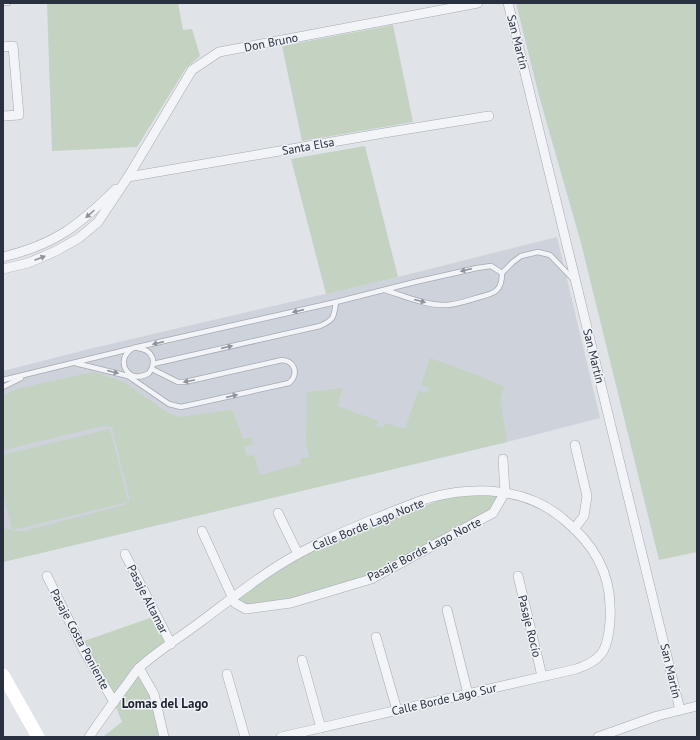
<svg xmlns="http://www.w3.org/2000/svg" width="700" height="740" font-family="'PT Sans',sans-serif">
	<rect width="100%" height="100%" fill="#e0e3e8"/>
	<path fill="#ced2da" d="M 557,237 L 600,418 L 507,442 L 3,562 L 3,371 L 89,349 L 398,277 Z"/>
	<g fill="#c4d2c1">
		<path d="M 47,3 L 178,3 L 183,30 L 192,29 L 200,56 L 186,68 L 137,147 L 52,151 Z"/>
		<path d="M 516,3 L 697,3 L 697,552 L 659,560 L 581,243 L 538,92 Z"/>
		<path d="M 393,25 L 413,122 L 302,141 L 282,46 Z"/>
		<path d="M 365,146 L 398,277 L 326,294 L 291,159 Z"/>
		<path d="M 430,358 L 477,375 L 504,387 L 500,400 L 507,442 L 3,562 L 3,528 L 16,531 L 25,531 L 125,505 L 130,500 L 112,427 L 102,426 L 3,450 L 3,396 L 16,389 L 93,372 L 122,381 L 168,413 L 180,417 L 232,410 L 243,439 L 251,437 L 253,444 L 244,447 L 247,456 L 254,455 L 260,475 L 301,464 L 300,459 L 309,457 L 306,443 L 307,392 L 343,388 L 337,406 L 378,421 L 376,426 L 383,428 L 386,423 L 405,429 L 418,391 L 428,393 L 429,388 L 421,385 Z"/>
		<path d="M 110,429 L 128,502 L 12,530 L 3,492 L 3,455 Z"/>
		<path d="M 501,495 L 491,511 L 370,576 L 290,600 L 247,605 L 231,603 L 304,553 L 447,497 Z"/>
		<path d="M 153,617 L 167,642 L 113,697 L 84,641 Z"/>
		<path d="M 138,675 L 150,697 L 160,737 L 103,737 L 122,722 L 116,707 Z"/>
	</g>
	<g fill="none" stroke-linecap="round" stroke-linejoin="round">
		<g stroke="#a5aab2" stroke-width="6">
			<g id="lane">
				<path d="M 3,3 L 8,3"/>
				<path d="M 385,290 C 404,296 427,306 447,305 C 459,304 469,300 480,297 C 496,293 502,290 502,273 L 513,262 L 521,256 L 538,252 L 550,255 L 573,279"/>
				<path d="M 138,348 C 153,350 157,362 149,373 C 129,386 113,360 133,348 L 336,302 L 415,282 L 477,268 L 491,266 L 502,273"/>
				<path d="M 75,363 L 128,376 L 169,404 L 181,407 L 289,383 C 299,374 295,361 282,360 L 185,382 L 178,382 L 152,369"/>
				<path d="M 153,364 L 320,326 C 334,320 334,317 336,302"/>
				<path d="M 3,380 L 130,349"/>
				<path d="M 3,387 L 21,378"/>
			</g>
		</g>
		<g stroke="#a5aab2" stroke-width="10">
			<g id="street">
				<path d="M 508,3 L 680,710"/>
				<path d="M 3,47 L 13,46 L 19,115 L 3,116"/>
				<path d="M 128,177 L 390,132 L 489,116"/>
				<path d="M 3,257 C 56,244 78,226 116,189"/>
				<path d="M 3,269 L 28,263 L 56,251 L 79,238 L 98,222 L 128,177 L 192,70 L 219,52 L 478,3"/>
				<path d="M 278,513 L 298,554"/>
				<path d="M 574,529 L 584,516 L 587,496 L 575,445"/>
				<path d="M 202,531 L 235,603 L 246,609 L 291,603 L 371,579 L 493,513 L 505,492 L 503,459"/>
				<path d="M 125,554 L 171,644"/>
				<path d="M 47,576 L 83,649 L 114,702"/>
				<path d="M 518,576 L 542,676"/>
				<path d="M 447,610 L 468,694"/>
				<path d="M 376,637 L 397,710"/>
				<path d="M 302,660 L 321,728"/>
				<path d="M 139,668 L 154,694 L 164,737"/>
				<path d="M 227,674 L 245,737"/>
				<path d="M 89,737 C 100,721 112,704 124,688 C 129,682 134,673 140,667 C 159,650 182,636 203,620 C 227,602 251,583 276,567 C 307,547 340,533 374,519 C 393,512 413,502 433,497 C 477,486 526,488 562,518 C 591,541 610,569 610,607 C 611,619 609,645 601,654 C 595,662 585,666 576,669 L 281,737"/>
				<path d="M 598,737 L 657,716 L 697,706"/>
			</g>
		</g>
		<use href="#lane" stroke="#f2f4f7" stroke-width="4.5"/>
		<use href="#street" stroke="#f2f4f7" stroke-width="9"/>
		<path stroke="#fff" stroke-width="13" d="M 3,675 L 38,737"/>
	</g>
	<defs><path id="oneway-solid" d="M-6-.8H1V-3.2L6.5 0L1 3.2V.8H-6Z"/></defs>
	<g fill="#8e929c">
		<use href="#oneway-solid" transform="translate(90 214) rotate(138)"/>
		<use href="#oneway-solid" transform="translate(40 258) rotate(-21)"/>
		<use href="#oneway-solid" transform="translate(466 270) rotate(167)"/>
		<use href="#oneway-solid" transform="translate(420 301) rotate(15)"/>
		<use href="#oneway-solid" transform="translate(298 311) rotate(167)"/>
		<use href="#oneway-solid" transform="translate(158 343) rotate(167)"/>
		<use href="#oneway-solid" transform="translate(227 347) rotate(-13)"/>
		<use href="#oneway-solid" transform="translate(113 372) rotate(14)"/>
		<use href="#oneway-solid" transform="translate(189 381) rotate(170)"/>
		<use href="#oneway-solid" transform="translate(232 396) rotate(-13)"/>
	</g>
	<g text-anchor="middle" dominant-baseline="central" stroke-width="3" stroke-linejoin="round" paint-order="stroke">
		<g font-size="12" fill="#293040" stroke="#eff2f6">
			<text transform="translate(271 42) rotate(-11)">Don Bruno</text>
			<text transform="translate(518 42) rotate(76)">San Martín</text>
			<text transform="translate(308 146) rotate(-10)">Santa Elsa</text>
			<text transform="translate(594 356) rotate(76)">San Martín</text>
			<text transform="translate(368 524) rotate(-22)">Calle Borde Lago Norte</text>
			<text transform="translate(424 549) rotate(-27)">Pasaje Borde Lago Norte</text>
			<text transform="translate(148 599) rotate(63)">Pasaje Altamar</text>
			<text transform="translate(530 626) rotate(76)">Pasaje Rocío</text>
			<text transform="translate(80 639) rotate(62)">Pasaje Costa Poniente</text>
			<text transform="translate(671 671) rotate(77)">San Martín</text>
			<text transform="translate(444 699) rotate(-13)">Calle Borde Lago Sur</text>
		</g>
		<g font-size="13" font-weight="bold" fill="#1b2130" stroke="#eff2f6">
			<text x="165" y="703">Lomas del Lago</text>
		</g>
	</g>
	<rect width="700" height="740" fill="none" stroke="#293040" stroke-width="8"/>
</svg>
